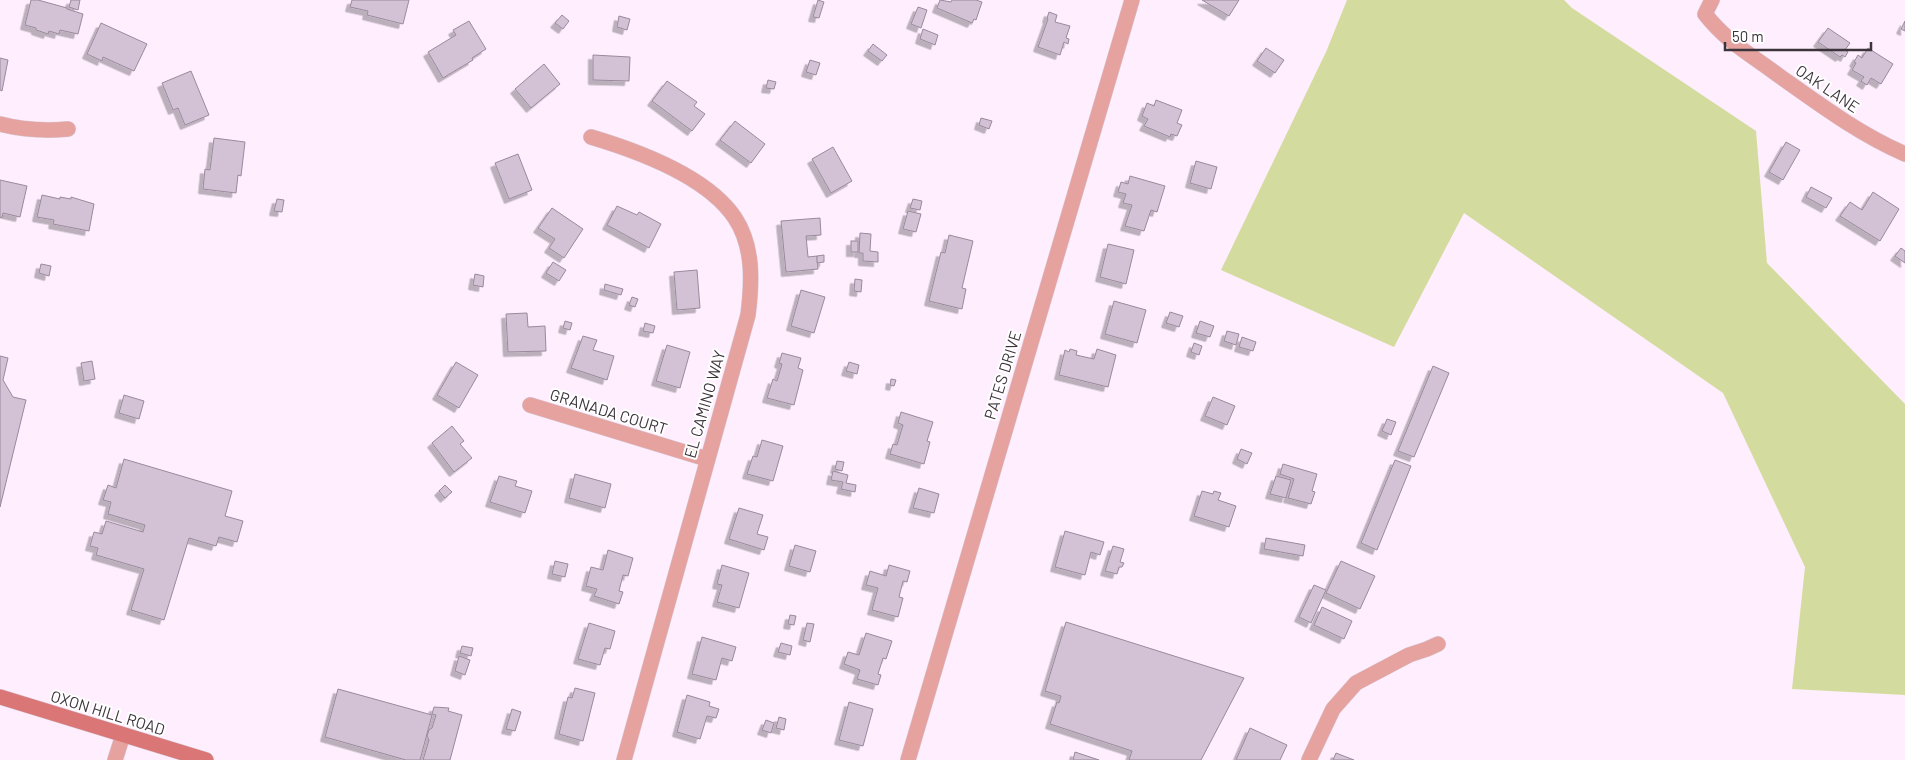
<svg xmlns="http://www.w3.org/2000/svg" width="1905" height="760" font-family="Barlow,sans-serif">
	<defs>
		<filter id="shadow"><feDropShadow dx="-4.5" dy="4.5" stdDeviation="0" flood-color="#0004"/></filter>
	</defs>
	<rect width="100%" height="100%" fill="#feeefe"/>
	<path fill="#d3dc9e" d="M 1347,0 L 1564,0 L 1572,8 L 1756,131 L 1767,263 L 1905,404 L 1905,695 L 1792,689 L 1805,567 L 1723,393 L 1464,213 L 1394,347 L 1221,270 L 1326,52 Z"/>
	<g fill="#d3c1d5" stroke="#9a899c" filter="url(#shadow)">
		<path d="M 31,0 L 38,0 L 67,8 L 67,9 L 83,14 L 78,34 L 60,30 L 59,34 L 49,31 L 48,34 L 36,30 L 36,28 L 25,25 Z"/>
		<path d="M 71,0 L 80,0 L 78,10 L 69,7 Z"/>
		<path d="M 352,0 L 409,0 L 403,24 L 367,15 L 368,11 L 350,7 Z"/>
		<path d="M 818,0 L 824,2 L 819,18 L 813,17 Z"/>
		<path d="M 940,0 L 951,2 L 952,0 L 976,0 L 982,2 L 976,20 L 974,19 L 972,23 L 937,8 Z"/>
		<path d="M 1202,0 L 1239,0 L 1229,16 Z"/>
		<path d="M 918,7 L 927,10 L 921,28 L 911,24 Z"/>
		<path d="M 1049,12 L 1057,15 L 1055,22 L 1070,26 L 1066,38 L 1069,39 L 1068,44 L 1064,42 L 1060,55 L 1038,47 L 1048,19 L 1047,18 Z"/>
		<path d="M 562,15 L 569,21 L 563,29 L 555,23 Z"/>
		<path d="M 619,16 L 630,19 L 627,30 L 617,27 Z"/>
		<path d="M 469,21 L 486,49 L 472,58 L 473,60 L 443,78 L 428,52 L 456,35 L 453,30 Z"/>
		<path d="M 1905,21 L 1905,31 L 1901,29 Z"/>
		<path d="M 101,23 L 147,44 L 134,71 L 103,57 L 102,61 L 87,54 Z"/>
		<path d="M 1828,28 L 1850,43 L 1845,50 L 1848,52 L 1845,57 L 1842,55 L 1840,57 L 1818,42 Z"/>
		<path d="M 923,29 L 938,35 L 935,45 L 920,39 Z"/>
		<path d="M 873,44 L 887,55 L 882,61 L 868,51 Z"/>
		<path d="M 1266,48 L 1284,60 L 1275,73 L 1257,61 Z"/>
		<path d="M 1868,48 L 1893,64 L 1881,84 L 1871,78 L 1867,85 L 1861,81 L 1864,77 L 1852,70 L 1856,63 L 1854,62 L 1858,55 L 1862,58 Z"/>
		<path d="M 593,55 L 630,57 L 629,81 L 593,80 Z"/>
		<path d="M 0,58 L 8,60 L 2,91 L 0,90 Z"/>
		<path d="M 810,60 L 820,63 L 816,75 L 806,72 Z"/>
		<path d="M 544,64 L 560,84 L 531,108 L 515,89 Z"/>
		<path d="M 191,71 L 209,115 L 185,125 L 178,108 L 173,110 L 162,83 Z"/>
		<path d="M 768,80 L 776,82 L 774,89 L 766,88 Z"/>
		<path d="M 667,81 L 697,102 L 694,106 L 705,114 L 692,131 L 652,101 Z"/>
		<path d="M 1156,100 L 1182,110 L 1177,123 L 1182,125 L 1177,136 L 1171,134 L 1170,137 L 1144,126 L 1148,119 L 1142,116 L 1147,103 L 1154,106 Z"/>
		<path d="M 981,118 L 992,121 L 989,129 L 979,125 Z"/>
		<path d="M 735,121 L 765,144 L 751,163 L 720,140 Z"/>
		<path d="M 214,138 L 245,142 L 241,176 L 238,175 L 236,193 L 203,189 L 205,169 L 210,170 Z"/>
		<path d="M 1786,142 L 1800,150 L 1783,180 L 1769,172 Z"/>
		<path d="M 833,147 L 852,181 L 831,193 L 812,159 Z"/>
		<path d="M 518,154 L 532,190 L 509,199 L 495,163 Z"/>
		<path d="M 1196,161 L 1217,167 L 1211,189 L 1190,183 Z"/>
		<path d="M 1130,176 L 1165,186 L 1157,212 L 1151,210 L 1144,231 L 1125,226 L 1132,205 L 1123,203 L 1126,194 L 1118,192 L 1121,182 L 1128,184 Z"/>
		<path d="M 0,180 L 27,186 L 20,217 L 3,213 L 2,218 L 0,217 Z"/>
		<path d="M 1811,187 L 1832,198 L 1826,208 L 1806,197 Z"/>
		<path d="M 1873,192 L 1899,209 L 1880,241 L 1840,216 L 1850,202 L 1862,210 Z"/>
		<path d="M 42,195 L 60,199 L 60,197 L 71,199 L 71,197 L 94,204 L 89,231 L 53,224 L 54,220 L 37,217 Z"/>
		<path d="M 277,199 L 284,200 L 282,212 L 274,211 Z"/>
		<path d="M 913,199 L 922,201 L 920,210 L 910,208 Z"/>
		<path d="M 617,206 L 637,215 L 639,212 L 661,224 L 649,248 L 607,225 Z"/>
		<path d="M 552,208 L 583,229 L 564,258 L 549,248 L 555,239 L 538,228 Z"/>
		<path d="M 908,211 L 921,214 L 916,232 L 903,229 Z"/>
		<path d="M 820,218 L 821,235 L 806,236 L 808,257 L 817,256 L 818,269 L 786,272 L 781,221 Z"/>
		<path d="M 860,233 L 871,234 L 870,251 L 878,252 L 878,262 L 863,261 L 863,253 L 859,253 Z"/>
		<path d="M 949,235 L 973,241 L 962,288 L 966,289 L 962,309 L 929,301 L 941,252 L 945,253 Z"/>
		<rect x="851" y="241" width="7" height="11"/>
		<path d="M 1108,244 L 1134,250 L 1126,284 L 1100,277 Z"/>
		<path d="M 1901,248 L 1905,251 L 1905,263 L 1895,256 Z"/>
		<path d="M 824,255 L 824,262 L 817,263 L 817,256 Z"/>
		<path d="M 553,262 L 566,270 L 559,281 L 546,273 Z"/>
		<path d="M 41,264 L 51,266 L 49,276 L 39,273 Z"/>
		<path d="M 697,270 L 700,308 L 677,310 L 674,272 Z"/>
		<path d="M 475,274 L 484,276 L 483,287 L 473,285 Z"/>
		<path d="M 855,279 L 862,280 L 861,292 L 854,291 Z"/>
		<path d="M 605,284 L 623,289 L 621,295 L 604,290 Z"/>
		<path d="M 801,290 L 825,297 L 814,333 L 791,326 Z"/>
		<path d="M 632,297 L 638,299 L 635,307 L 629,305 Z"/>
		<path d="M 1114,301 L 1146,310 L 1137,343 L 1105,334 Z"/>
		<path d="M 1170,312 L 1183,316 L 1179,327 L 1166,323 Z"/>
		<path d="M 527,313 L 528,327 L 545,326 L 546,351 L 508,352 L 506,314 Z"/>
		<path d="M 565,321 L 572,323 L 570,330 L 563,328 Z"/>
		<path d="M 1200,321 L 1214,326 L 1210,337 L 1196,333 Z"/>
		<path d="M 645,323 L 655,326 L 653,333 L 643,331 Z"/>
		<path d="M 1227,331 L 1239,334 L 1236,345 L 1224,341 Z"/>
		<path d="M 583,336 L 597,340 L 593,350 L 614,356 L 607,380 L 571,368 Z"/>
		<path d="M 1242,337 L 1256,342 L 1253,351 L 1239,347 Z"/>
		<path d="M 1194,343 L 1202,346 L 1199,355 L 1191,352 Z"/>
		<path d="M 667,345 L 690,352 L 680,388 L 656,381 Z"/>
		<path d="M 1070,349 L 1077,351 L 1076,355 L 1094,359 L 1097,349 L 1116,355 L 1108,387 L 1059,375 L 1065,350 L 1069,352 Z"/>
		<path d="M 782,353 L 801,358 L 798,368 L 803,370 L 794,405 L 767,398 L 773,379 L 777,381 L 782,364 L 779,363 Z"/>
		<path d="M 0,356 L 8,358 L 3,380 L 13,397 L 26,400 L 0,507 Z"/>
		<path d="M 92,361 L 95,379 L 84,381 L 81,363 Z"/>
		<path d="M 456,362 L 478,375 L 459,408 L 437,395 Z"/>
		<path d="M 849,362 L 859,365 L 857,374 L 846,371 Z"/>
		<path d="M 1433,366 L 1449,373 L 1414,457 L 1398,451 Z"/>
		<path d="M 891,379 L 896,380 L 894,386 L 890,385 Z"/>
		<path d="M 124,395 L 144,401 L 139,419 L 119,413 Z"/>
		<path d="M 1213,397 L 1235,406 L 1227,425 L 1205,416 Z"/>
		<path d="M 901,412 L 933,422 L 927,441 L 930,442 L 924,464 L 890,454 L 893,444 L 897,445 L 903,425 L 898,423 Z"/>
		<path d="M 1387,419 L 1396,422 L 1391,435 L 1382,431 Z"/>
		<path d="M 452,426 L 464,441 L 460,444 L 472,458 L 454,472 L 432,443 Z"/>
		<path d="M 762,440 L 783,446 L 773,481 L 747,474 L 753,456 L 757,457 Z"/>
		<path d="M 1241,449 L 1252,453 L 1247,464 L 1237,459 Z"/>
		<path d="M 124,459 L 232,491 L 225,516 L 243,521 L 237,542 L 219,537 L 216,546 L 189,538 L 164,620 L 131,610 L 144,569 L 96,555 L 98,548 L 90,546 L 94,532 L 102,534 L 106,521 L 143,532 L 145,525 L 108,514 L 111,502 L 103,500 L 108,485 L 116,488 Z"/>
		<path d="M 1395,460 L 1411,466 L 1377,550 L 1361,543 Z"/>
		<path d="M 837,461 L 844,462 L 842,471 L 835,469 Z"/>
		<path d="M 1283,464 L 1317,474 L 1312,491 L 1315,492 L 1311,504 L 1288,498 L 1294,479 L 1280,474 Z"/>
		<path d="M 833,471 L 848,475 L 846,483 L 856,485 L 855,492 L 841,489 L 843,482 L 831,480 Z"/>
		<path d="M 575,474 L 611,484 L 605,508 L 569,498 Z"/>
		<path d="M 499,476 L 517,481 L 515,486 L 532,491 L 525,513 L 490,502 Z"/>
		<path d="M 1276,476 L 1291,480 L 1286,498 L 1270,494 Z"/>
		<path d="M 445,485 L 452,492 L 445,498 L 439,491 Z"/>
		<path d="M 919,488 L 939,494 L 934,513 L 913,508 Z"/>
		<path d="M 1202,491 L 1213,494 L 1214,491 L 1221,493 L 1218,500 L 1236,506 L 1229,527 L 1194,516 Z"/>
		<path d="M 739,508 L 763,515 L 757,534 L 768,537 L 764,550 L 729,539 Z"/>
		<path d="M 1065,531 L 1104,542 L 1100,555 L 1091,552 L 1085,575 L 1055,567 Z"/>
		<path d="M 1266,538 L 1305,545 L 1303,556 L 1264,549 Z"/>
		<path d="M 795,545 L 816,551 L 810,572 L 789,566 Z"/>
		<path d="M 1113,546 L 1124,549 L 1120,562 L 1124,563 L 1122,567 L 1119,567 L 1117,574 L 1105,571 Z"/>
		<path d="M 608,550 L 633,558 L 628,576 L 623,575 L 619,591 L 623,592 L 619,604 L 594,596 L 597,589 L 586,586 L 591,567 L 603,570 Z"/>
		<path d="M 555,561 L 568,564 L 565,577 L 552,574 Z"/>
		<path d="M 1341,561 L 1375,576 L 1360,609 L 1326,593 Z"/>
		<path d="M 722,565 L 749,573 L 739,608 L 717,602 L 722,585 L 717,584 Z"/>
		<path d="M 889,565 L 910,571 L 907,582 L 903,581 L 899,597 L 903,598 L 898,617 L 872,610 L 878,588 L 866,585 L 870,571 L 886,576 Z"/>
		<path d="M 1314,585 L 1326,590 L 1311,623 L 1299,617 Z"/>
		<path d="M 1322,607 L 1352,621 L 1344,639 L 1314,625 Z"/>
		<path d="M 790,615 L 796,616 L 794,625 L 788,624 Z"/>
		<path d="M 1066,622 L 1244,678 L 1201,760 L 1129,760 L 1132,751 L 1050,724 L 1057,702 L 1059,703 L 1061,696 L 1045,691 Z"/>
		<path d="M 589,623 L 615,631 L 610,649 L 605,648 L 600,665 L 578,659 Z"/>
		<path d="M 807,623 L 814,624 L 810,642 L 803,640 Z"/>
		<path d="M 866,633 L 892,641 L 886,659 L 883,658 L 878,674 L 881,675 L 878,685 L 857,679 L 860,670 L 844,664 L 848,652 L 859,655 Z"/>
		<path d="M 702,637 L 736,647 L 732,661 L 722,658 L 716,680 L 692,674 Z"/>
		<path d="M 781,643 L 792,646 L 790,655 L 778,652 Z"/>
		<path d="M 462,646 L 473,648 L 471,656 L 460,653 Z"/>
		<path d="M 459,656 L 470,660 L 465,675 L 455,671 Z"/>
		<path d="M 575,688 L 595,693 L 583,741 L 559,734 L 568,697 L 572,698 Z"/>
		<path d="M 338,689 L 432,715 L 420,760 L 406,760 L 325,737 Z"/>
		<path d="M 687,695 L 710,702 L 709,706 L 719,709 L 716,718 L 707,716 L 700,739 L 677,732 Z"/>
		<path d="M 849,702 L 873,709 L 863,746 L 839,740 Z"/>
		<path d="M 434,707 L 449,708 L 448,711 L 462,715 L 450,760 L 423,760 L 429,740 L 427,736 L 429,730 L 432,728 L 436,715 L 432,714 Z"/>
		<path d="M 512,709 L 521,712 L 515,731 L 506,729 Z"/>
		<path d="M 779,717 L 786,719 L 784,730 L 776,728 Z"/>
		<path d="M 766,720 L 774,723 L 771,733 L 762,730 Z"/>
		<path d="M 1250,728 L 1287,745 L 1280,760 L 1236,760 Z"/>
		<path d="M 1075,752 L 1099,760 L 1073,760 Z"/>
		<path d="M 1336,753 L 1354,760 L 1333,760 Z"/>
	</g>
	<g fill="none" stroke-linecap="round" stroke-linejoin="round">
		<g stroke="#d7c9d7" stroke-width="16">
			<g id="minor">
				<path d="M 1712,0 L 1705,14 C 1727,42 1750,54 1778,75 C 1819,104 1859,134 1905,154"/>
				<path d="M 0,124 C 23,130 45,131 68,129"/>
				<path d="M 591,137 C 638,151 707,176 735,218 C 754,247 752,283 748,315 L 624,760"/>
				<path d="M 530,405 L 707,459"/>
				<path d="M 115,760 L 123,735"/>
				<path d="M 908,760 L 1132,0"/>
				<path d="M 1309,760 L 1333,709 L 1356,683 L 1409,655 L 1427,649 L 1438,644"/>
			</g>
		</g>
		<g stroke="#d7c9d7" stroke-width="16">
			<path id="secondary" d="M 0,697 L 206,760"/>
		</g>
		<use href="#minor" stroke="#e6a29f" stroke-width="15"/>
		<use href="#secondary" stroke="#da7776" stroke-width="15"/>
	</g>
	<g text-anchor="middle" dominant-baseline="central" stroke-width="4" stroke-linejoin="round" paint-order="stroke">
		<g font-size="16" fill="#3c343b" stroke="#fff">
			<text transform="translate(1828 88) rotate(34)">OAK LANE</text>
			<text transform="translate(1002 375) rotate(-73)">PATES DRIVE</text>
			<text transform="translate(704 404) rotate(-74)">EL CAMINO WAY</text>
			<text transform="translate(609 411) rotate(17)">GRANADA COURT</text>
			<text transform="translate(108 712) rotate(17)">OXON HILL ROAD</text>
		</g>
	</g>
	<path d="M1725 42v8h146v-8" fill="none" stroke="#3c343b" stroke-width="2.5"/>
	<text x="1732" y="42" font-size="15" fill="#3c343b" stroke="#ffffff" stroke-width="4" paint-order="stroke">50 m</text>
</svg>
